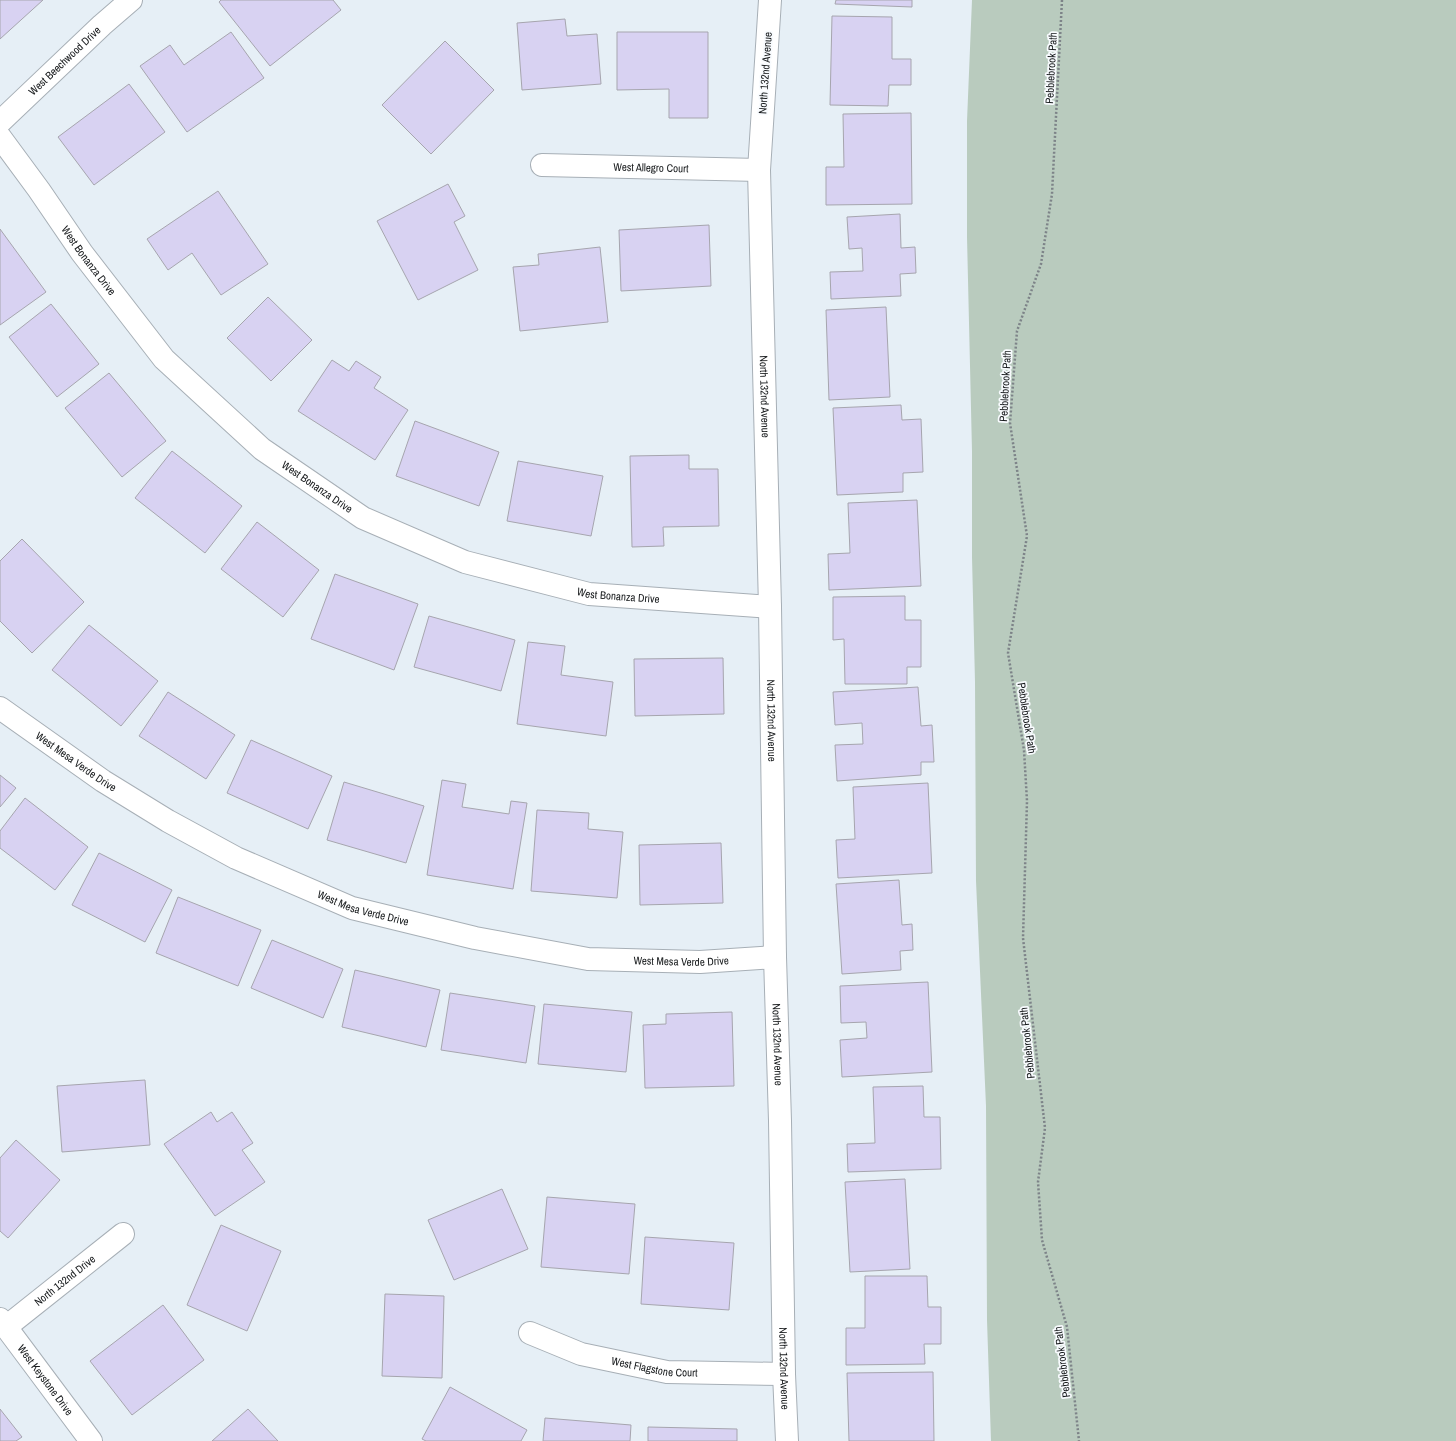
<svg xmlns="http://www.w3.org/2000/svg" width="1456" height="1441" font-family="'Archivo Narrow',sans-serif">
	<rect width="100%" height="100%" fill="#e6eff6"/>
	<path fill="#b9cbbe" d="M 972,0 L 1456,0 L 1456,1441 L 991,1441 L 987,1320 L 986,1106 L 976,881 L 975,682 L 972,557 L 972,451 L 967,237 L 967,121 Z"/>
	<g fill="#d8d2f2" stroke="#a6a5ae">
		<path d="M 0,0 L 43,0 L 0,39 Z"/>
		<path d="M 221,0 L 333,0 L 341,10 L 270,66 L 219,2 Z"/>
		<path d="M 836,0 L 912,0 L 912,7 L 835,4 Z"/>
		<path d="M 832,16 L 892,17 L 892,59 L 911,59 L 911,85 L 889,85 L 888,106 L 830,105 Z"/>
		<path d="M 565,19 L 567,36 L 597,34 L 601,84 L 522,90 L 517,23 Z"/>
		<path d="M 231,32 L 264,78 L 187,132 L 140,66 L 170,45 L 184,65 Z"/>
		<path d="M 617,32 L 708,32 L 708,118 L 669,118 L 669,89 L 617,90 Z"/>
		<path d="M 445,41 L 494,90 L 431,154 L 382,105 Z"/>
		<path d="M 129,84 L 165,132 L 94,185 L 58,137 Z"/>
		<path d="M 911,113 L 912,204 L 826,205 L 826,167 L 844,167 L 843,114 Z"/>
		<path d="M 448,184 L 465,216 L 454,222 L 478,270 L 418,300 L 377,221 Z"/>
		<path d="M 218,191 L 268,264 L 221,295 L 192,253 L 168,270 L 147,239 Z"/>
		<path d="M 900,214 L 901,248 L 915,247 L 916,273 L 900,274 L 901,296 L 831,299 L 830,272 L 863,271 L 862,248 L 849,249 L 847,217 Z"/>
		<path d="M 709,225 L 711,286 L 621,291 L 619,230 Z"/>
		<path d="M 0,229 L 46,292 L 0,325 Z"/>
		<path d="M 600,247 L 608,322 L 520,331 L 513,267 L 539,265 L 538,254 Z"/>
		<path d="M 268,297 L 312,340 L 271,381 L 227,338 Z"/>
		<path d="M 51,304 L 99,364 L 57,397 L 9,337 Z"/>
		<path d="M 886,307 L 890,397 L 829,400 L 826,310 Z"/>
		<path d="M 332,360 L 349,371 L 356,361 L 381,377 L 374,388 L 408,410 L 375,460 L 298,411 Z"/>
		<path d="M 109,373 L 166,441 L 122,477 L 65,408 Z"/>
		<path d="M 901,405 L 902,420 L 921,419 L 923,472 L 903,473 L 903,492 L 837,495 L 833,408 Z"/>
		<path d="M 415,421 L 499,452 L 479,506 L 396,476 Z"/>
		<path d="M 172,451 L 242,506 L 205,553 L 135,498 Z"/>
		<path d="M 689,455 L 689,469 L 718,469 L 719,526 L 663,527 L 664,546 L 632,547 L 630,456 Z"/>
		<path d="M 518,461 L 603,476 L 591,536 L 507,521 Z"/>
		<path d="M 917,500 L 921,586 L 829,590 L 828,554 L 850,553 L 848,503 Z"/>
		<path d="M 257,522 L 319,570 L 283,617 L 221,569 Z"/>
		<path d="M 22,539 L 84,602 L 32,653 L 0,621 L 0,561 Z"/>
		<path d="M 335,574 L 418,604 L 394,670 L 311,639 Z"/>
		<path d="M 905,596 L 905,620 L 921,620 L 921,667 L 907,667 L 907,684 L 845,684 L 844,639 L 833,640 L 833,597 Z"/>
		<path d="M 429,616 L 515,640 L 501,691 L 414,667 Z"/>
		<path d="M 89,625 L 158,681 L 121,726 L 52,670 Z"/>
		<path d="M 528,642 L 565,646 L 561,675 L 613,682 L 606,736 L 517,724 Z"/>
		<path d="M 723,658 L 724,714 L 635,716 L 634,659 Z"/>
		<path d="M 918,687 L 921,726 L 932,725 L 934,762 L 921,762 L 921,775 L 837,781 L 835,745 L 863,744 L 862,723 L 835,725 L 833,692 Z"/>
		<path d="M 168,692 L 235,735 L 206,779 L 139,736 Z"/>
		<path d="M 251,740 L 332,776 L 308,829 L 227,793 Z"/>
		<path d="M 0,775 L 16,788 L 0,807 Z"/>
		<path d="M 442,780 L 466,784 L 462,807 L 509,814 L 511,801 L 527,803 L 513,889 L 427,875 Z"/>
		<path d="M 344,782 L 424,806 L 406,863 L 327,840 Z"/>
		<path d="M 928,783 L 932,873 L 838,878 L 836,840 L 855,839 L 853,787 Z"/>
		<path d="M 25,798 L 88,847 L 55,890 L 0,848 L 0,831 Z"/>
		<path d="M 537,810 L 589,813 L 588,829 L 623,832 L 617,898 L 531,891 Z"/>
		<path d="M 721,843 L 723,903 L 640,905 L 639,845 Z"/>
		<path d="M 99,853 L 172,890 L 145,942 L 72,905 Z"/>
		<path d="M 899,880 L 902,925 L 912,924 L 913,950 L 900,951 L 901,970 L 842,974 L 836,884 Z"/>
		<path d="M 178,897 L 261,930 L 238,986 L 156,953 Z"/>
		<path d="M 272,940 L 343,969 L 323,1018 L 251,988 Z"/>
		<path d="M 355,970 L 440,990 L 426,1047 L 342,1027 Z"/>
		<path d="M 928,982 L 932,1072 L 842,1077 L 840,1040 L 867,1038 L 866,1022 L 841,1023 L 840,986 Z"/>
		<path d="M 450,993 L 535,1006 L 526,1063 L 441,1050 Z"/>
		<path d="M 544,1004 L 632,1012 L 626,1072 L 538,1064 Z"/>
		<path d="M 732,1012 L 734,1086 L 645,1088 L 643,1025 L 666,1024 L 666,1014 Z"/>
		<path d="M 145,1080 L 150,1145 L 62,1152 L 57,1086 Z"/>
		<path d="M 923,1086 L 924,1117 L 940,1117 L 941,1169 L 848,1172 L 847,1144 L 875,1143 L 873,1087 Z"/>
		<path d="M 211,1112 L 217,1122 L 232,1112 L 253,1143 L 242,1150 L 265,1182 L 215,1216 L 164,1144 Z"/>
		<path d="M 16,1140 L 60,1180 L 8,1238 L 0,1231 L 0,1158 Z"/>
		<path d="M 905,1179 L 910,1269 L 850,1272 L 845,1182 Z"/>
		<path d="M 502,1189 L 528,1249 L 454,1280 L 428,1220 Z"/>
		<path d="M 547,1197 L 635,1204 L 629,1274 L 541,1267 Z"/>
		<path d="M 221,1225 L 281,1251 L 247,1331 L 187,1305 Z"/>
		<path d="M 645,1237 L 734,1243 L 729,1310 L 641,1304 Z"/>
		<path d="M 865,1276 L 927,1276 L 928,1307 L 941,1307 L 941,1344 L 924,1344 L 925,1364 L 846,1365 L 846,1328 L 865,1328 Z"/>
		<path d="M 385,1294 L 444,1296 L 442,1378 L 382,1376 Z"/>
		<path d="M 163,1305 L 204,1360 L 132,1415 L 90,1361 Z"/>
		<path d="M 933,1372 L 934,1441 L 849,1441 L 847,1373 Z"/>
		<path d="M 450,1387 L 527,1430 L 521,1441 L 426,1441 L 422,1439 Z"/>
		<path d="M 0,1409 L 22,1437 L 16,1441 L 0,1441 Z"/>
		<path d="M 248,1409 L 278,1441 L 212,1441 Z"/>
		<path d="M 545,1418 L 631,1425 L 630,1441 L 543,1441 Z"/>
		<path d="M 648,1427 L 737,1429 L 737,1441 L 648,1441 Z"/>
	</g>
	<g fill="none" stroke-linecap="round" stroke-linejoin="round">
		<g stroke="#a7afb6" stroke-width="24">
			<g id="minor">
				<path id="s1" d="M 770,0 L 759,170 L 770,607 L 775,957 L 780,1121 L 784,1374 L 787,1441"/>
				<path id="s2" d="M 0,122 L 102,25 L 131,0"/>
				<path id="s3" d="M 0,137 L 39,190 L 82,253 L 164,359 L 262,449 L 363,518 L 465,562 L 589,594 L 770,607"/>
				<path id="s4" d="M 542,165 L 759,170"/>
				<path id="s5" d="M 0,708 L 103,781 L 168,821 L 236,858 L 352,908 L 475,938 L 588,959 L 700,962 L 775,957"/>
				<path id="s6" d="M 0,1319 L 91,1441"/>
				<path id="s7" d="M 6,1327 L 123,1234"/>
				<path id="s8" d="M 530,1333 L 581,1354 L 667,1372 L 784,1374"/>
			</g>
		</g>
		<path stroke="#7d8388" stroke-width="2.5" stroke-dasharray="2 2" stroke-linecap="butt" d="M 1062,0 L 1052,194 L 1041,264 L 1017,331 L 1010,423 L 1027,536 L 1008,653 L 1024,750 L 1027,801 L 1023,938 L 1045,1128 L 1038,1182 L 1042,1240 L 1067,1327 L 1079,1441"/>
		<use href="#minor" stroke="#fff" stroke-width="22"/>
	</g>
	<g text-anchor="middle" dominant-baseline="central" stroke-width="3.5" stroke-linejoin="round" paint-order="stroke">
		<g font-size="11" fill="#16191b" stroke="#f8fbfe">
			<text stroke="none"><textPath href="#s2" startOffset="89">West Beechwood Drive</textPath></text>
			<text transform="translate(1051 68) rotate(-87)">Pebblebrook Path</text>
			<text transform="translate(765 73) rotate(-86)">North 132nd Avenue</text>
			<text stroke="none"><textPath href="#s4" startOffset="109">West Allegro Court</textPath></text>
			<text stroke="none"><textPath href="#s3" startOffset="152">West Bonanza Drive</textPath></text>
			<text transform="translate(1005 386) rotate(-87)">Pebblebrook Path</text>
			<text stroke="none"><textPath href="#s1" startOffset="397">North 132nd Avenue</textPath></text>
			<text stroke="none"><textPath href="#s3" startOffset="476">West Bonanza Drive</textPath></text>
			<text stroke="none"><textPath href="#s3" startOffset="800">West Bonanza Drive</textPath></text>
			<text transform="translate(1027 718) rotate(81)">Pebblebrook Path</text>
			<text stroke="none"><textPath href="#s1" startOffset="721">North 132nd Avenue</textPath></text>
			<text stroke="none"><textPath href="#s5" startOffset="93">West Mesa Verde Drive</textPath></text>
			<text stroke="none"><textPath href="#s5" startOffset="417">West Mesa Verde Drive</textPath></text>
			<text stroke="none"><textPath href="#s5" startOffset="741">West Mesa Verde Drive</textPath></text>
			<text transform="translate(1027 1043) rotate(-96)">Pebblebrook Path</text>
			<text stroke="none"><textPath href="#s1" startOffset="1045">North 132nd Avenue</textPath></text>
			<text stroke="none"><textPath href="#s7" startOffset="75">North 132nd Drive</textPath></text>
			<text transform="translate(1062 1362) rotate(-97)">Pebblebrook Path</text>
			<text stroke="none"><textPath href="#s8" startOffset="130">West Flagstone Court</textPath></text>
			<text stroke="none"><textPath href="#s1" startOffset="1369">North 132nd Avenue</textPath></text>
			<text stroke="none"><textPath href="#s6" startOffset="76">West Keystone Drive</textPath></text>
		</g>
	</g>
</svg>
